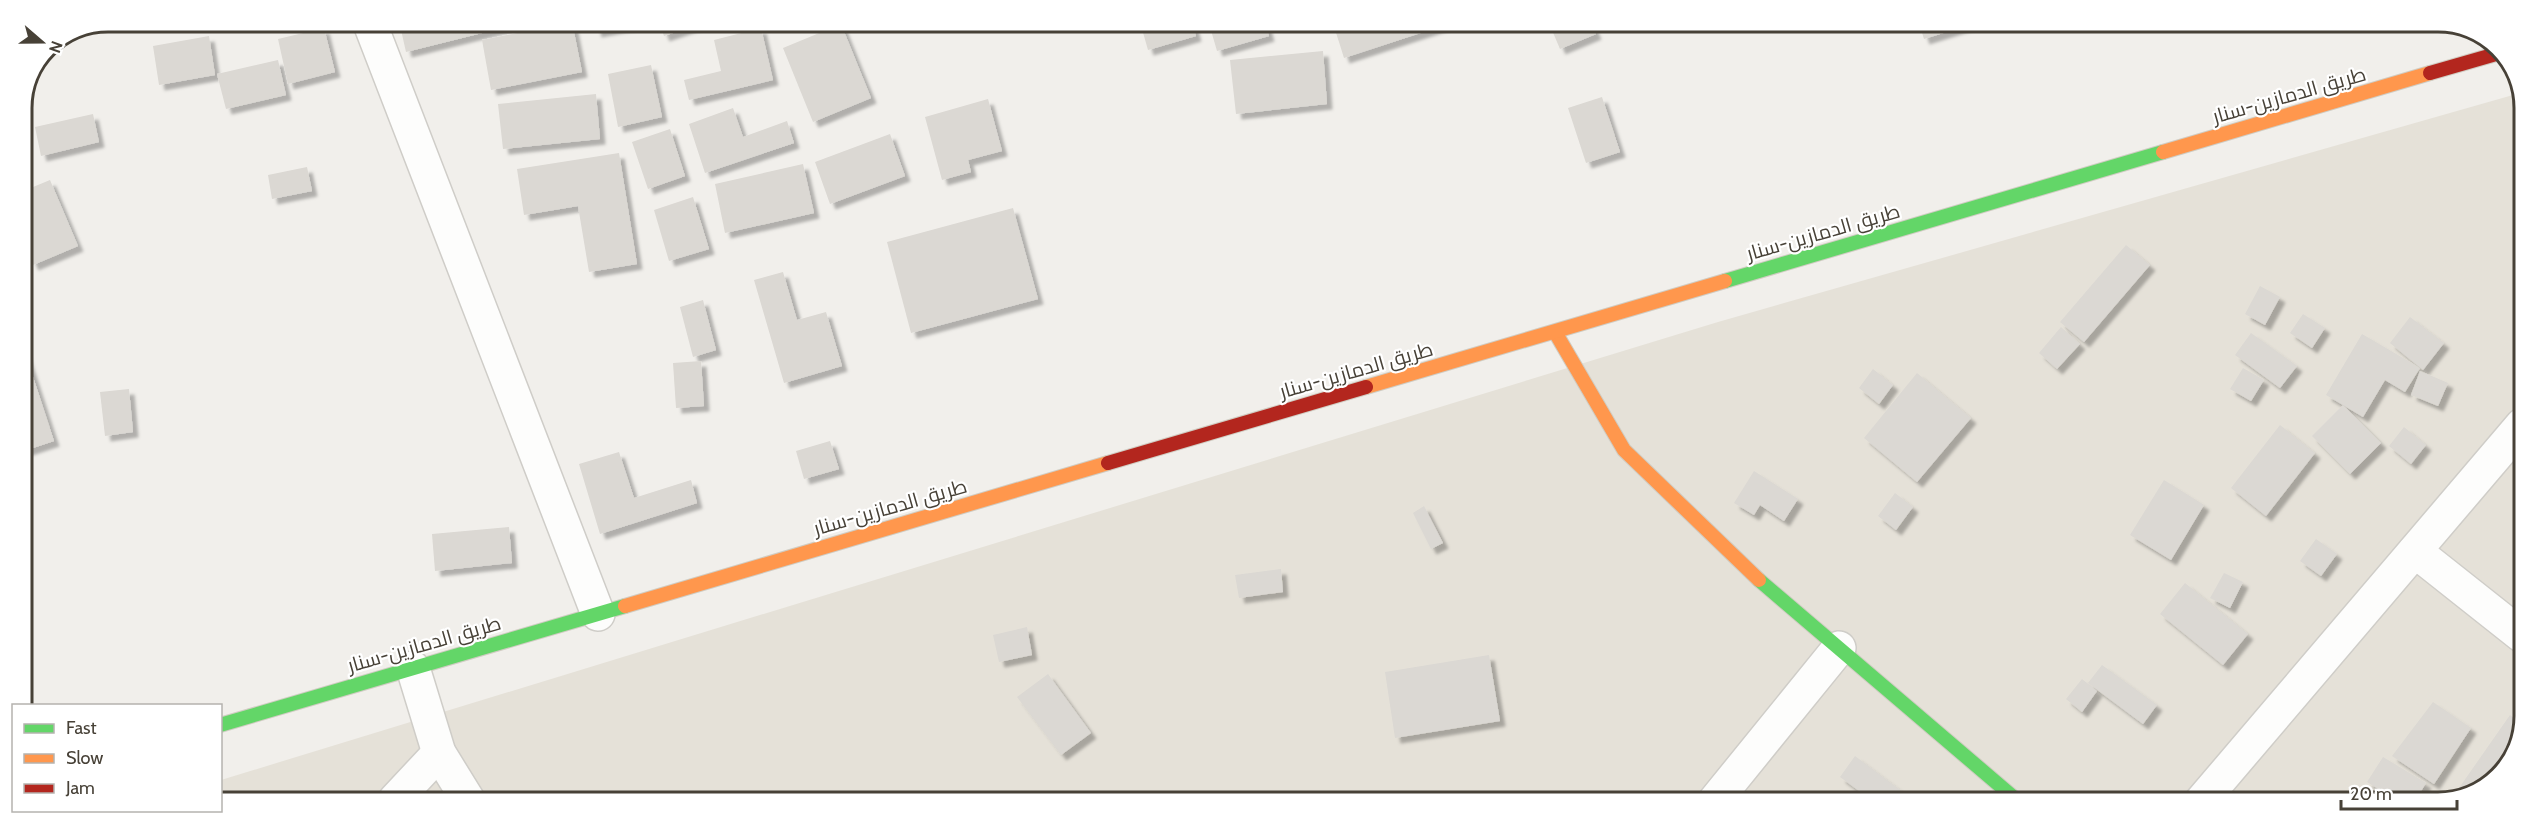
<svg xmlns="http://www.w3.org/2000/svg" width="2545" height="824" font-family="Cabin,Cairo,sans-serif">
	<defs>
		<filter id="shadow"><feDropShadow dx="5.5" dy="5.5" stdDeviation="1.5" flood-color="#0004"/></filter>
	</defs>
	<rect width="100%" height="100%" fill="#f1efeb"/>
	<path fill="#e5e1d8" d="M 2520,93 L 2524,102 L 2521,739 L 2490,785 L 2438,803 L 221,800 L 221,780 L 1718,322 Z"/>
	<g fill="#dbd8d3" filter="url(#shadow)">
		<path d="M 399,21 L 509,22 L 510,26 L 406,52 Z"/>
		<path d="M 572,22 L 582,72 L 491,90 L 482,40 Z"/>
		<path d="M 594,22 L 632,22 L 632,25 L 596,32 Z"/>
		<path d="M 659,22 L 705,22 L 664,36 Z"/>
		<path d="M 1140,22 L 1192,22 L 1196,36 L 1148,50 Z"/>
		<path d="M 1226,22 L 1265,22 L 1269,36 L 1217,51 L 1210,27 Z"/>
		<path d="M 1333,23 L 1451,23 L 1344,58 Z"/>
		<path d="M 1549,23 L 1591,23 L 1596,34 L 1560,49 Z"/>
		<path d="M 1919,23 L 1972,23 L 1972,24 L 1924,39 Z"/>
		<path d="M 841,24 L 871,98 L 813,122 L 783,48 Z"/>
		<path d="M 324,28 L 335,72 L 288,84 L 278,39 Z"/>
		<path d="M 761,28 L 773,80 L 689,100 L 684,80 L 721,71 L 714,40 Z"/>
		<path d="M 209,36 L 215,75 L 159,85 L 153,46 Z"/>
		<path d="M 1323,51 L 1327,104 L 1236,114 L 1230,60 Z"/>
		<path d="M 278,60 L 286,95 L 226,109 L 217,74 Z"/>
		<path d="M 651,65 L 662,117 L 618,127 L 608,74 Z"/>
		<path d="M 596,94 L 600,139 L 503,149 L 498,104 Z"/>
		<path d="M 1602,97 L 1620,152 L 1586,163 L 1568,108 Z"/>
		<path d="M 988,99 L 1002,151 L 968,160 L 971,172 L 942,180 L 925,117 Z"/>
		<path d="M 733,108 L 743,137 L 787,121 L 794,143 L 705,173 L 689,124 Z"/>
		<path d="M 93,114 L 99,142 L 41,156 L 35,127 Z"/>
		<path d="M 670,129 L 685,176 L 648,189 L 632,142 Z"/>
		<path d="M 890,134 L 905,176 L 830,204 L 815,162 Z"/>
		<path d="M 619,153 L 637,264 L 589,272 L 578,206 L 524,215 L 517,169 Z"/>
		<path d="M 803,164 L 814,213 L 725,233 L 715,184 Z"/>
		<path d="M 307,167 L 312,191 L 272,199 L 268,175 Z"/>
		<path d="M 50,180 L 78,246 L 33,265 L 21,236 L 21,192 Z"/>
		<path d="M 693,197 L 709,249 L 669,261 L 654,210 Z"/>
		<path d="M 1013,208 L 1038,299 L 911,333 L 887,242 Z"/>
		<path d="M 2126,245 L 2150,265 L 2084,342 L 2060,322 Z"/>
		<path d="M 783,272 L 797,320 L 826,312 L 842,366 L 784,383 L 754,280 Z"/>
		<path d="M 2260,286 L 2280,297 L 2265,325 L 2245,314 Z"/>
		<path d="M 703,300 L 716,350 L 693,357 L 680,307 Z"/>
		<path d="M 2303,314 L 2325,328 L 2312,348 L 2290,333 Z"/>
		<path d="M 2410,317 L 2444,343 L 2423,370 L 2390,343 Z"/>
		<path d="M 2061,327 L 2080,344 L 2057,369 L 2039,353 Z"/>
		<path d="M 2251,333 L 2297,366 L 2280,388 L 2235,355 Z"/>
		<path d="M 2362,334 L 2420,368 L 2405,392 L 2385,380 L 2363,417 L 2326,395 Z"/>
		<path d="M 21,340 L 54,441 L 21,452 Z"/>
		<path d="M 701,361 L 704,406 L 676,408 L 673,363 Z"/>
		<path d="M 2243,368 L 2264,380 L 2251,401 L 2230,389 Z"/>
		<path d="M 1873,369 L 1893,385 L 1879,404 L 1859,388 Z"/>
		<path d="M 2420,371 L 2448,383 L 2438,406 L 2411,395 Z"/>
		<path d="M 1917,373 L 1971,418 L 1917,482 L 1864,438 Z"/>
		<path d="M 129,389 L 133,432 L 105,436 L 100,392 Z"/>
		<path d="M 2343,405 L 2381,443 L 2350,474 L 2312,436 Z"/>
		<path d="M 2280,425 L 2315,453 L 2266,516 L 2231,488 Z"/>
		<path d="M 2404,427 L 2426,445 L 2411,464 L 2389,446 Z"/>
		<path d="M 830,441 L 839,469 L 804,479 L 796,451 Z"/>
		<path d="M 619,452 L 634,498 L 691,480 L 697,503 L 600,534 L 579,464 Z"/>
		<path d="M 1754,471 L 1798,499 L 1784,521 L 1760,505 L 1754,515 L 1734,503 Z"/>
		<path d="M 2164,480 L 2204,505 L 2171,560 L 2130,535 Z"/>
		<path d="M 1895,493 L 1913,507 L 1896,530 L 1878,516 Z"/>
		<path d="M 1424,506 L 1443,543 L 1431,549 L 1413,513 Z"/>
		<path d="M 509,527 L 512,563 L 435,571 L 432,534 Z"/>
		<path d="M 2316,539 L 2337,554 L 2321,576 L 2300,561 Z"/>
		<path d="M 1281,569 L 1283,592 L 1239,598 L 1235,575 Z"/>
		<path d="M 2224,573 L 2243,582 L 2230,608 L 2210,598 Z"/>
		<path d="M 2185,583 L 2248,634 L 2223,665 L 2160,614 Z"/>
		<path d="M 1027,627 L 1032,655 L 999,662 L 993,635 Z"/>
		<path d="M 1489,655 L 1500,721 L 1395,738 L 1385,672 Z"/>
		<path d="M 2102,665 L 2157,705 L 2143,724 L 2088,683 Z"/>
		<path d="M 1048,674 L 1091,733 L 1061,755 L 1017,697 Z"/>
		<path d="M 2082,679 L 2097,691 L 2082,712 L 2066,699 Z"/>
		<path d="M 2433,702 L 2471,728 L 2434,784 L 2392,756 Z"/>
		<path d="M 2510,715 L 2521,723 L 2521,739 L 2490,785 L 2452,798 Z"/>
		<path d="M 1855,756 L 1907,795 L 1902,802 L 1874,802 L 1840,777 Z"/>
		<path d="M 2383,757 L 2426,783 L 2414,803 L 2401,803 L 2367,782 Z"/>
	</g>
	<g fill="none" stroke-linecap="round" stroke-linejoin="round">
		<g stroke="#cfcdc8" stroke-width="36">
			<g id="street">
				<path d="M 369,21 L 598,614"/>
				<path d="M 2415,551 L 2521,635"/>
				<path d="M 413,668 L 439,753 L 468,800"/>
				<path d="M 395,800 L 439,753"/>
				<path d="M 1714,802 L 1839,648"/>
				<path d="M 2200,803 L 2522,425"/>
			</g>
		</g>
		<g stroke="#d0ccc2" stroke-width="16">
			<g id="fast">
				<path d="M 1725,281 L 2163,152"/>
				<path d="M 1759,580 L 2019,802"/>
				<path d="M 220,725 L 625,606"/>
			</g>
		</g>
		<g stroke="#d0ccc2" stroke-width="16">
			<g id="slow">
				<path d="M 2163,152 L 2430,73"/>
				<path d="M 1555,332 L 1624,450 L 1759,580"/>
				<path d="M 1366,387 L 1725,281"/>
				<path d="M 625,606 L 1108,463"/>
			</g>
		</g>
		<g stroke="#d0ccc2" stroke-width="16">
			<g id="jam">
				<path d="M 2430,73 L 2503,52"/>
				<path d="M 1108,463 L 1366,387"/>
			</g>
		</g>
		<use href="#street" stroke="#fdfdfc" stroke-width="33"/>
		<use href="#fast" stroke="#63d668" stroke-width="14"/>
		<use href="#slow" stroke="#ff974d" stroke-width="14"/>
		<use href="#jam" stroke="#b3261e" stroke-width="14"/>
	</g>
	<g text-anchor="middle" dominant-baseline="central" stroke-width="4.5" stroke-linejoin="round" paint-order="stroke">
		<g font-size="20" fill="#474137" stroke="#fff">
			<text transform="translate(2289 95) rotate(-16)">طريق الدمازين-سنار</text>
			<text transform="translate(1823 232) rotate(-16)">طريق الدمازين-سنار</text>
			<text transform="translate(1356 370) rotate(-16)">طريق الدمازين-سنار</text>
			<text transform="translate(890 507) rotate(-16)">طريق الدمازين-سنار</text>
			<text transform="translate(424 644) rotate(-16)">طريق الدمازين-سنار</text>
		</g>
	</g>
	<path d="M0 0H2545V824H0ZM108 32H2438A76 76 0 0 1 2514 108V716A76 76 0 0 1 2438 792H108A76 76 0 0 1 32 716V108A76 76 0 0 1 108 32Z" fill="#fff" fill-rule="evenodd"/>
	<path fill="none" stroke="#474137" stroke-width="3" d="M108 32H2438A76 76 0 0 1 2514 108V716A76 76 0 0 1 2438 792H108A76 76 0 0 1 32 716V108A76 76 0 0 1 108 32Z"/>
	<rect x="12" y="704" width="210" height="108" fill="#ffffff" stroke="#b5b3af" stroke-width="1.5"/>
	<rect x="24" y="724" width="30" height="9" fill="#63d668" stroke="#b5b3af" stroke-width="1.5"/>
	<text x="66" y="734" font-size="18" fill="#474137">Fast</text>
	<rect x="24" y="754" width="30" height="9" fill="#ff974d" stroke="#b5b3af" stroke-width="1.5"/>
	<text x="66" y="764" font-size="18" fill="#474137">Slow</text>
	<rect x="24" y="784" width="30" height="9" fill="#b3261e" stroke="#b5b3af" stroke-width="1.5"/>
	<text x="66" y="794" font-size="18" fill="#474137">Jam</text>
	<g transform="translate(42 42) rotate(110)" stroke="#ffffff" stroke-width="4.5" paint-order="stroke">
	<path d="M0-4.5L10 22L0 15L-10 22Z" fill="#474137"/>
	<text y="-9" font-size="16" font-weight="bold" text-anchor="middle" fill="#474137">N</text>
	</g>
	<path d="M2341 800v9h116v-9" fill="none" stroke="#474137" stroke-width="3"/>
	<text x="2350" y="800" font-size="18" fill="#474137" stroke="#ffffff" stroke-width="4.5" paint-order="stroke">20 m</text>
</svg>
